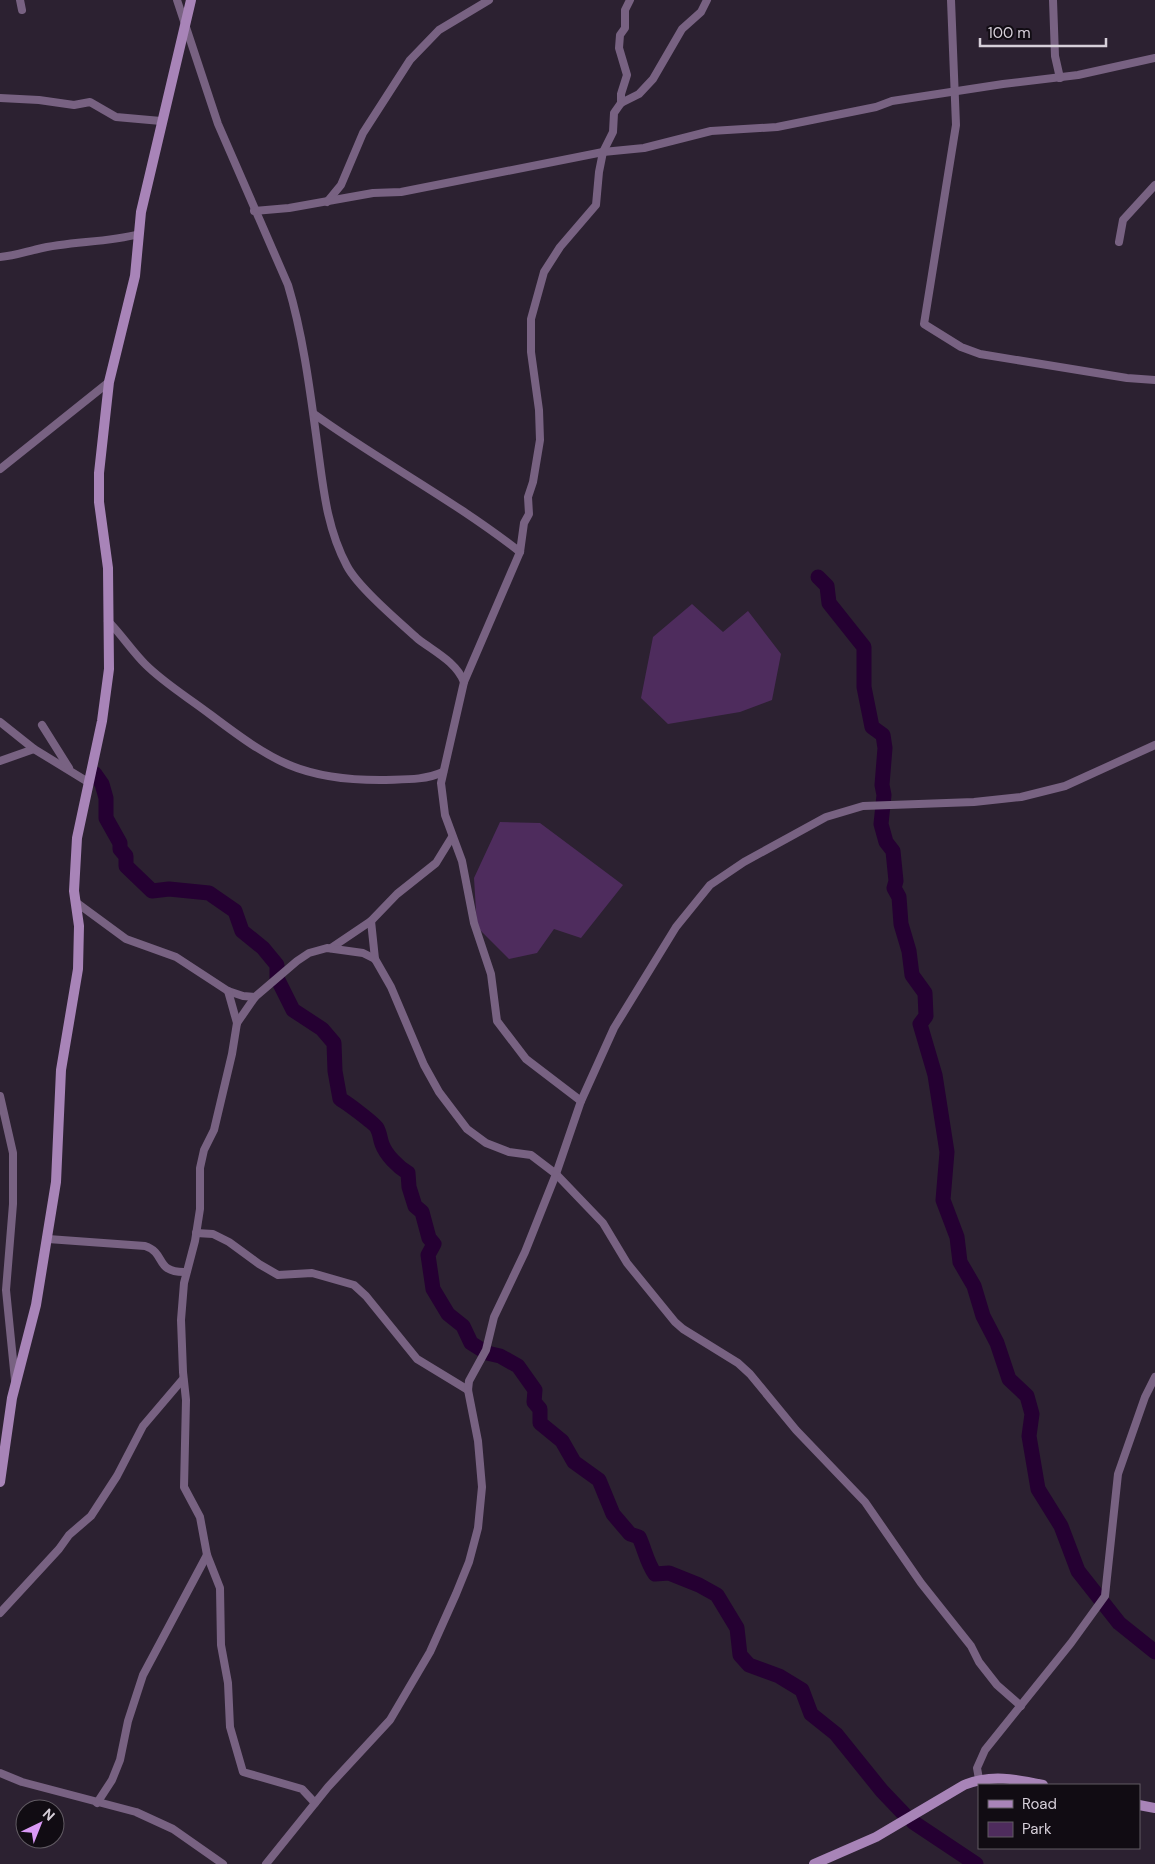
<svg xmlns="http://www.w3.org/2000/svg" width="1155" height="1864" font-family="'DM Sans',sans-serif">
	<rect width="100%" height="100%" fill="#2c2131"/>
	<g fill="#4e2c5d">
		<path d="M 692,604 L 723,632 L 748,611 L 781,654 L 772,700 L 740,712 L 668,724 L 641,698 L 653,637 Z"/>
		<path d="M 500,822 L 540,823 L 623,885 L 581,938 L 554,929 L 537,953 L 509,959 L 477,927 L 474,878 Z"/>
	</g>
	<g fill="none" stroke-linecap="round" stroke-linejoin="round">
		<g stroke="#250032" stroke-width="15">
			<path d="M 818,577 L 827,586 L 829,603 L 864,647 L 864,687 L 872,727 L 883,735 L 885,748 L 882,785 L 884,795 L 881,824 L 886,842 L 893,851 L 896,881 L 894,888 L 899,897 L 901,924 L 909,951 L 912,975 L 925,993 L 926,1016 L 920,1024 L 935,1075 L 947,1152 L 943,1200 L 957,1237 L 960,1262 L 974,1286 L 983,1316 L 997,1343 L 1009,1379 L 1027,1396 L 1032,1414 L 1029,1436 L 1038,1489 L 1061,1526 L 1078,1571 L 1119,1623 L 1155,1652"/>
			<path d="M 95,774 L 102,784 L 106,798 L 106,818 L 120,843 L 120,849 L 126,856 L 126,866 L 152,891 L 169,889 L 209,893 L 235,911 L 242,931 L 263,948 L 277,965 L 277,978 L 293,1010 L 322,1029 L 334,1043 L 335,1071 L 340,1099 C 346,1102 375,1124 377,1128 C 380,1133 380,1139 382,1144 C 386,1155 398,1167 408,1173 L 409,1187 L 415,1206 L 422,1212 L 429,1238 L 434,1244 L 428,1255 L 433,1289 L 448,1314 L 463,1326 L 471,1343 L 487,1353 L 500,1356 L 518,1366 L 535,1390 L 534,1402 L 540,1409 L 540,1423 L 562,1441 L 574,1462 L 599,1480 L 613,1514 L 630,1534 L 639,1537 C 645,1550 647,1563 655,1574 L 669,1573 L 699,1585 L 717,1595 L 737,1628 L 740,1655 L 749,1665 L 779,1676 L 802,1690 L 811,1714 L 836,1734 L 882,1791 L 904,1814"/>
			<path d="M 913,1822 L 976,1864"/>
		</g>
		<g stroke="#786282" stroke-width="8">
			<path d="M 20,0 L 22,10"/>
			<path d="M 177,0 L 218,124 L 288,285 C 303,335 310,390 317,442 C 323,485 326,527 347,566 C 358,587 399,622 418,639 C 435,652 456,662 464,682 L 441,783 L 445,815 L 462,861 L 474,923 L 491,974 L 497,1021 L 526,1059 L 581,1101"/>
			<path d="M 951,0 L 956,125 L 924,324 L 961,347 L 980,354 L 1127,378 L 1155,380"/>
			<path d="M 1053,0 L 1055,56 L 1060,78"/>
			<path d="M 0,98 L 39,100 L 74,105 L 90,102 L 116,117 L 161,121"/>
			<path d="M 621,103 L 621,94 L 627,75 L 619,48 L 620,35 L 625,28 L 625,10 L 630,0"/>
			<path d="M 327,202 L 341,185 L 363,133 L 410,60 L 439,30 L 489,0"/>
			<path d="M 254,211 L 289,208 L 373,193 L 401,192 L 603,152 L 644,148 L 711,131 L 777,127 L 876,107 L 892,101 L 1003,84 L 1078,75 L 1155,58"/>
			<path d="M 1119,242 L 1123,220 L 1155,185"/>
			<path d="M 0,257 C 14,256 25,252 38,249 C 71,241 106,243 139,234"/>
			<path d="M 314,414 C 381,462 455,501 520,552"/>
			<path d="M 0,469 L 109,382"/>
			<path d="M 108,621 C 121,634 132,651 145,664 C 165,684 189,698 211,715 C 272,761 301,780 380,780 C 402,779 423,781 443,772"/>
			<path d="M 464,682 L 520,552 L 524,523 L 529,514 L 528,497 L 533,482 L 540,440 L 539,410 L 531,352 L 531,319 L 544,272 L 560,247 L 596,205 L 599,172 L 603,152 L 613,132 L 614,113 L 621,103 L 639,94 L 653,79 L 682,29 L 701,12 L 707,0"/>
			<path d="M 0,722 L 34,749 L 88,782"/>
			<path d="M 42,725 L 69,768"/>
			<path d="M 0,761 L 34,749"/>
			<path d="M 77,903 L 126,939 L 176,957 L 228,991 L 243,996 L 255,997"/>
			<path d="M 371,921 L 397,894 L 436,863 L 452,837"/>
			<path d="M 331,948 L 371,921 L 375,959"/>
			<path d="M 228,991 L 237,1023"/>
			<path d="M 0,1096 L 13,1153 L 13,1204 L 6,1290 L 15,1380"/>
			<path d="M 196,1233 L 213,1234 L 229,1242 L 259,1264 L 278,1275 L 312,1273 L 354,1285 L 366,1296 L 417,1359 L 468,1390"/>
			<path d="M 48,1239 L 145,1246 C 167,1253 154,1273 186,1272"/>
			<path d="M 0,1613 L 59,1549 L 69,1535 L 91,1516 L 117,1476 L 143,1426 L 183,1379"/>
			<path d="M 0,1773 L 22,1782 L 136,1812 L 173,1829 L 223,1864"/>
			<path d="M 979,1779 L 977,1768 L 985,1750 L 1071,1643 L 1105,1596 L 1118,1474 L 1145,1397 L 1155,1377"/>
			<path d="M 97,1803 L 112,1780 L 120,1760 L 128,1721 L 143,1675 L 207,1555"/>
			<path d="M 315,1803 L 302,1789 L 243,1772 L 230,1727 L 228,1683 L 221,1645 L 220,1588 L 207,1555 L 200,1517 L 184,1487 L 186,1400 L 183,1372 L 181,1320 L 184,1283 L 195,1241 L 200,1209 L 200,1168 L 204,1150 L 214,1130 L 232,1054 L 237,1023 L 255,997 L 297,961 L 309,953 L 327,948 L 363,953 L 375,959 L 391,987 L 424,1065 L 439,1092 L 467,1129 L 486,1143 L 509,1152 L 531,1155 L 556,1174 L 603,1223 L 627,1263 L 675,1322 L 683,1329 L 738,1363 L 750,1374 L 796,1430 L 865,1502 L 921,1583 L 971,1646 L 979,1662 L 997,1685 L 1021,1706"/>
			<path d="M 266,1864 L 328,1787 L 390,1720 L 430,1652 L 456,1594 L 469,1562 L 478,1528 L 482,1487 L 478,1441 L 468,1390 L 469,1381 L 486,1350 L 494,1317 L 525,1252 L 556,1174 L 581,1101 L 614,1028 L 676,927 L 710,885 L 744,862 L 826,817 L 863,806 L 974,802 L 1021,797 L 1065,786 L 1155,745"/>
		</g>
		<g stroke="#a884b8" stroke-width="10">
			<path d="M 0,1482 L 12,1398 L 36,1305 L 56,1182 L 61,1070 L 78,969 L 79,926 L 74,891 L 77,838 L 102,721 L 109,669 L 108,568 L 99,502 L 99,473 L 109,382 L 135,276 L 141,212 L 191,0"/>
			<path d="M 1139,1805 L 1155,1808"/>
			<path d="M 814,1864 L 876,1837 L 964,1785 C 990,1774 1016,1779 1043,1785"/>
		</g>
	</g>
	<rect x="978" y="1784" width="162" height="65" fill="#110c13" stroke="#605a62"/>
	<rect x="988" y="1800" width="25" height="8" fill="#a884b8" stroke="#605a62"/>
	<text x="1022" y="1809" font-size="15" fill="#d6cfd9">Road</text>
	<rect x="988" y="1822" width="25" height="15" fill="#4e2c5d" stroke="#605a62"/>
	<text x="1022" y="1834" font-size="15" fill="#d6cfd9">Park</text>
	<g transform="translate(40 1824) rotate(43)"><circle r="24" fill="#110c13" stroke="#605a62"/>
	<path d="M0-4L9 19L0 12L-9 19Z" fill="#da9af6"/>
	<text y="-8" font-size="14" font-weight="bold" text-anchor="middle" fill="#d6cfd9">N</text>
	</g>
	<path d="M980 38v8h126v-8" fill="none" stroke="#d6cfd9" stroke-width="2.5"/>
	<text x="988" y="38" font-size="15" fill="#d6cfd9" stroke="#110c13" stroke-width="4" paint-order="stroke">100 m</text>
</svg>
